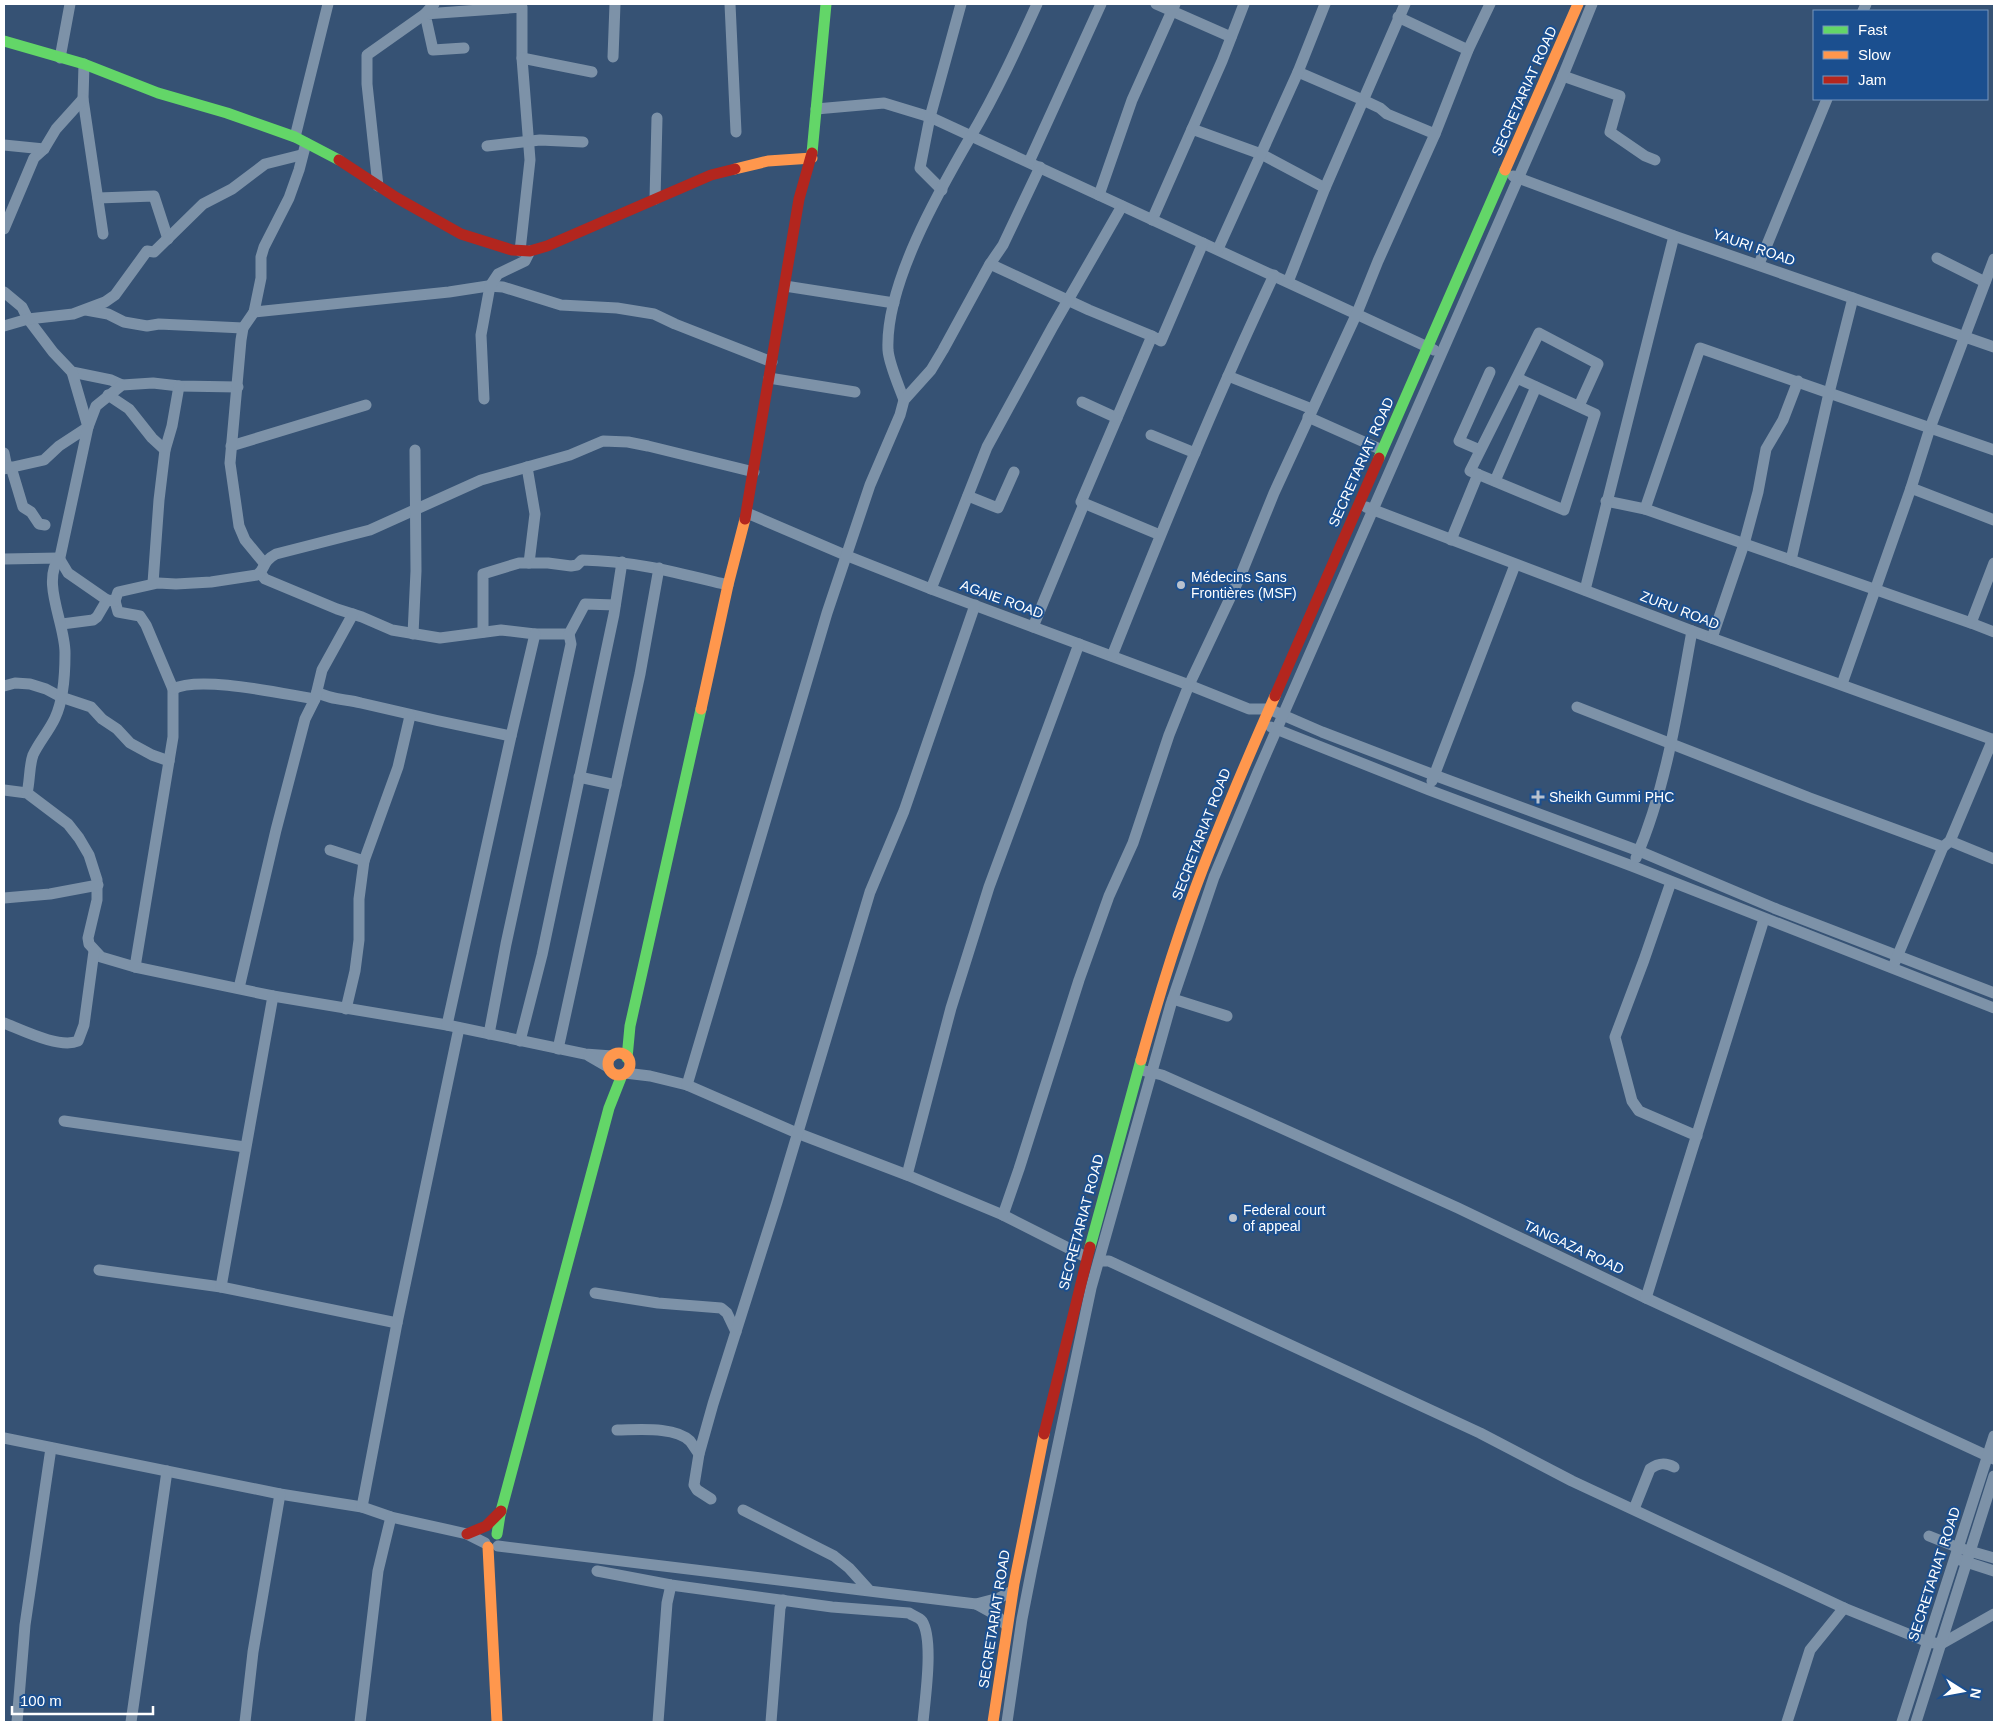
<svg xmlns="http://www.w3.org/2000/svg" width="1998" height="1726" font-family="Helvetica,sans-serif">
	<rect width="100%" height="100%" fill="#365274"/>
	<g fill="none" stroke-linecap="round" stroke-linejoin="round">
		<g stroke="#7d92a8" stroke-width="11">
			<path d="M 730,4 L 736,132"/>
			<path d="M 1156,4 L 1231,37"/>
			<path d="M 1863,11 L 1866,4"/>
			<path d="M 1398,17 L 1468,50"/>
			<path d="M 464,48 L 433,50 L 425,14 L 522,7 L 522,58 L 530,160 L 520,251"/>
			<path d="M 613,57 L 615,4"/>
			<path d="M 60,58 L 70,4"/>
			<path d="M 522,58 L 592,72"/>
			<path d="M 84,64 L 83,99 L 103,234"/>
			<path d="M 1298,72 L 1363,100 L 1380,108 L 1387,114 L 1435,134"/>
			<path d="M 1563,76 L 1620,96 L 1610,132 L 1645,156 L 1655,160"/>
			<path d="M 816,109 L 884,103 L 930,117 L 1434,350"/>
			<path d="M 1192,129 L 1261,154 L 1325,188"/>
			<path d="M 295,137 L 328,4"/>
			<path d="M 4,145 L 44,149"/>
			<path d="M 487,146 L 540,140 L 583,142"/>
			<path d="M 1029,162 L 1101,4"/>
			<path d="M 1513,176 L 1674,236 L 1994,347"/>
			<path d="M 378,186 L 367,84 L 367,55 L 425,14 L 434,4"/>
			<path d="M 942,190 L 920,168 L 930,117 L 961,4"/>
			<path d="M 1099,195 L 1132,100 L 1175,4"/>
			<path d="M 98,198 L 154,196 L 168,239"/>
			<path d="M 655,199 L 657,118"/>
			<path d="M 1152,220 L 1222,61 L 1244,4"/>
			<path d="M 4,229 L 34,158 L 44,149 L 56,129 L 83,99"/>
			<path d="M 1218,249 L 1298,72 L 1325,4"/>
			<path d="M 1937,258 L 1985,282"/>
			<path d="M 990,264 L 1089,310 L 1152,336 L 1161,341 L 1203,243"/>
			<path d="M 1759,264 L 1827,99"/>
			<path d="M 1288,282 L 1325,188 L 1405,4"/>
			<path d="M 785,286 L 894,303"/>
			<path d="M 4,292 L 22,307 L 28,319 L 53,352 L 72,372 L 111,380 L 122,385"/>
			<path d="M 1853,298 L 1829,393 L 1994,450"/>
			<path d="M 86,310 L 108,314 L 124,322 L 147,326 L 159,324 L 243,328"/>
			<path d="M 254,312 L 449,292 L 488,286 L 503,287 L 561,305 L 617,308 L 654,314 L 675,324 L 772,362"/>
			<path d="M 4,326 L 28,319 L 73,314 L 105,302 L 115,295 L 147,251 L 154,252 L 203,204 L 232,189 L 265,164 L 301,155"/>
			<path d="M 1152,336 L 1081,502 L 1160,535"/>
			<path d="M 1228,376 L 1312,409"/>
			<path d="M 769,378 L 855,392"/>
			<path d="M 1517,378 L 1595,414 L 1564,510 L 1470,471 L 1539,333 L 1598,364 L 1579,406"/>
			<path d="M 108,395 L 129,409 L 152,438 L 165,450"/>
			<path d="M 484,399 L 481,335 L 490,286 L 498,274 L 525,261 L 530,251"/>
			<path d="M 904,400 C 899,386 889,364 888,350 C 885,285 939,191 971,136 C 996,94 1017,48 1037,4"/>
			<path d="M 1082,402 L 1117,418"/>
			<path d="M 1308,417 L 1382,450"/>
			<path d="M 1151,435 L 1195,453"/>
			<path d="M 231,446 L 366,405"/>
			<path d="M 1480,450 L 1459,441 L 1490,372"/>
			<path d="M 4,453 L 7,468"/>
			<path d="M 11,467 L 23,507 L 31,512 L 39,524 L 45,525"/>
			<path d="M 527,467 L 535,514 L 529,563"/>
			<path d="M 4,469 L 44,460 L 59,446 L 88,427 L 96,406 L 122,385 L 153,383 L 179,386 L 238,387"/>
			<path d="M 1495,481 L 1536,387"/>
			<path d="M 1911,488 L 1994,520"/>
			<path d="M 968,496 L 998,508 L 1014,472"/>
			<path d="M 1606,501 L 1645,509 L 1971,623"/>
			<path d="M 1366,507 L 1692,631 L 1994,740"/>
			<path d="M 1645,509 L 1700,348 L 1829,393 L 1791,560"/>
			<path d="M 747,513 L 845,555 L 931,589 L 1189,685 L 1249,709 L 1269,709 L 1322,732 L 1434,775 L 1639,851 L 1774,908 L 1994,993"/>
			<path d="M 1451,540 L 1478,474"/>
			<path d="M 4,559 L 59,558 L 68,573 L 107,600"/>
			<path d="M 264,563 L 245,540 L 239,526 L 230,463 L 241,340 L 243,328 L 254,312 L 261,278 L 261,257 L 264,247 L 289,198 L 299,170 L 306,143"/>
			<path d="M 1994,563 L 1971,623 L 1994,632"/>
			<path d="M 260,573 L 265,579 L 337,609 L 362,617 L 392,630 L 440,638 L 501,630 L 535,634 L 569,634 L 585,604 L 615,605"/>
			<path d="M 153,583 L 159,500 L 165,450 L 172,426 L 179,386"/>
			<path d="M 931,589 L 987,447 L 1052,328 L 1122,206"/>
			<path d="M 1585,590 L 1674,236"/>
			<path d="M 115,601 L 118,612 L 140,616 L 146,625 L 173,689 L 173,737 L 135,967"/>
			<path d="M 62,624 L 93,620 L 97,617 L 107,600 L 115,601 L 118,592 L 158,583 L 176,584 L 211,582 L 257,575 C 266,569 261,562 276,554 L 370,530 L 481,480 L 570,455 L 603,441 L 628,442 L 648,446 L 754,472"/>
			<path d="M 1033,627 L 1084,504"/>
			<path d="M 483,632 L 483,574 L 519,563 L 548,563 L 571,566 L 577,565 L 582,560 C 634,561 678,573 728,585"/>
			<path d="M 413,634 L 416,571 L 415,450"/>
			<path d="M 1712,638 L 1744,544 L 1758,492 L 1766,449 L 1783,420 L 1798,381"/>
			<path d="M 1112,656 C 1163,528 1215,400 1274,275"/>
			<path d="M 1842,684 L 1911,488 L 1930,428 L 1994,259"/>
			<path d="M 4,686 L 15,683 L 30,684 L 46,689 L 61,697 L 91,707 L 102,719 L 117,729 L 130,743 L 152,755 L 169,761"/>
			<path d="M 173,689 C 200,675 283,694 315,699"/>
			<path d="M 317,692 C 330,700 347,699 361,703 C 411,715 461,726 511,736"/>
			<path d="M 1577,707 L 1810,798 L 1943,847"/>
			<path d="M 1271,727 L 1429,790 L 1632,866 L 1994,1008"/>
			<path d="M 579,777 L 616,785"/>
			<path d="M 1432,781 L 1515,565"/>
			<path d="M 4,790 L 27,793 L 68,824 L 79,838 L 89,855 L 97,880 L 97,900 L 88,938 L 89,944 L 101,957 L 135,967 L 273,996 L 447,1025 L 585,1054 L 612,1056"/>
			<path d="M 27,793 C 30,781 29,766 33,755 C 39,742 49,731 55,718 C 63,701 65,672 65,654 C 66,625 40,581 60,557 L 88,427 L 72,372"/>
			<path d="M 1950,841 L 1994,859"/>
			<path d="M 330,850 L 364,861"/>
			<path d="M 1636,858 C 1667,786 1678,707 1692,631"/>
			<path d="M 1671,882 L 1644,960 L 1615,1037 L 1632,1101 L 1639,1111 L 1697,1136"/>
			<path d="M 4,898 L 50,894 L 98,885"/>
			<path d="M 1895,962 L 1943,847 L 1950,841 L 1993,739"/>
			<path d="M 239,988 L 276,830 L 305,719 L 315,699 L 322,670 L 353,614"/>
			<path d="M 1173,999 L 1227,1016"/>
			<path d="M 346,1009 L 355,971 L 359,940 L 359,899 L 364,861 L 398,767 L 410,716"/>
			<path d="M 4,1023 C 22,1030 60,1049 78,1041 L 84,1025 L 94,951"/>
			<path d="M 447,1025 L 511,736 L 535,634"/>
			<path d="M 489,1034 L 506,944 L 571,644 L 569,634"/>
			<path d="M 520,1041 L 542,955 L 614,614 L 622,562"/>
			<path d="M 558,1049 L 640,674 L 659,568"/>
			<path d="M 589,1056 L 608,1067"/>
			<path d="M 1145,1071 L 1162,1075 L 1250,1114 L 1458,1208 L 1646,1298 L 1994,1459"/>
			<path d="M 625,1073 L 650,1076 L 687,1085 L 797,1133 L 907,1175 L 1003,1215 L 1086,1257"/>
			<path d="M 687,1085 L 827,613 L 870,485 L 900,415 L 904,400 L 931,370 L 943,350 L 990,264 L 1003,245 L 1040,167"/>
			<path d="M 64,1121 L 245,1147"/>
			<path d="M 907,1175 L 951,1008 L 989,887 L 1079,644"/>
			<path d="M 1003,1215 L 1019,1169 L 1079,980 L 1109,896 L 1133,843 L 1169,735 L 1189,685 L 1240,577 L 1274,493 L 1357,313 L 1378,261 L 1435,134 L 1468,50 L 1490,4"/>
			<path d="M 1099,1261 L 1109,1261 L 1480,1433 L 1572,1481 L 1844,1608 L 1928,1642 L 1941,1644 L 1994,1614"/>
			<path d="M 99,1270 L 221,1287 L 397,1323"/>
			<path d="M 221,1287 L 273,996"/>
			<path d="M 595,1293 L 658,1303 L 721,1308 L 727,1313 L 736,1332"/>
			<path d="M 1646,1298 L 1764,919"/>
			<path d="M 617,1430 C 637,1430 675,1426 690,1441 C 693,1445 696,1450 699,1454"/>
			<path d="M 4,1438 L 280,1494 L 362,1507 L 391,1517 L 467,1534 L 485,1543"/>
			<path d="M 711,1499 L 697,1490 L 694,1485 L 699,1454 L 713,1404 L 777,1202 L 870,892 L 904,811 L 975,605"/>
			<path d="M 362,1507 L 397,1323 L 459,1028"/>
			<path d="M 1634,1509 L 1650,1469 C 1658,1463 1665,1462 1674,1467"/>
			<path d="M 743,1510 L 834,1556 L 849,1568 L 868,1589"/>
			<path d="M 1929,1536 L 1959,1548 L 1994,1558"/>
			<path d="M 498,1546 L 976,1604 L 999,1598 L 1012,1591"/>
			<path d="M 1960,1560 L 1994,1571"/>
			<path d="M 597,1571 L 671,1585 L 832,1607 L 909,1613 C 913,1616 919,1617 922,1621 C 934,1640 925,1699 923,1722"/>
			<path d="M 976,1604 L 996,1615 L 1006,1625"/>
			<path d="M 17,1722 L 25,1625 L 51,1448"/>
			<path d="M 131,1722 L 167,1471"/>
			<path d="M 245,1722 L 253,1652 L 280,1494"/>
			<path d="M 360,1722 L 378,1571 L 391,1517"/>
			<path d="M 658,1722 L 667,1603 L 671,1585"/>
			<path d="M 771,1722 L 780,1608 L 783,1600"/>
			<path d="M 1007,1722 L 1022,1619 L 1032,1568 L 1091,1288 L 1171,1004 L 1214,877 L 1258,772 L 1560,83 L 1592,4"/>
			<path d="M 1787,1722 L 1810,1650 L 1844,1608"/>
			<path d="M 1902,1722 L 1994,1436"/>
			<path d="M 1916,1722 L 1994,1476"/>
		</g>
		<g stroke="#63d668" stroke-width="11">
			<path d="M 4,41 L 84,64 L 158,93 L 227,113 L 295,137 L 339,160"/>
			<path d="M 812,153 L 826,4"/>
			<path d="M 1379,458 L 1505,170"/>
			<path d="M 627,1058 L 630,1026 L 701,709"/>
			<path d="M 1090,1247 L 1141,1060"/>
			<path d="M 497,1534 L 500,1515 L 609,1108 L 622,1075"/>
		</g>
		<g stroke="#ff974d" stroke-width="11">
			<path d="M 735,169 L 768,161 L 812,158"/>
			<path d="M 1505,170 L 1578,4"/>
			<path d="M 701,709 L 728,585 L 745,519"/>
			<circle cx="619" cy="1064" r="11"/>
			<path d="M 1141,1060 C 1156,1006 1172,953 1191,900 C 1216,831 1245,764 1275,696"/>
			<path d="M 488,1547 L 497,1722"/>
			<path d="M 993,1722 L 1014,1584 L 1044,1434"/>
		</g>
		<g stroke="#b3261e" stroke-width="11">
			<path d="M 339,160 L 397,198 L 461,234 L 512,250 L 530,251 L 547,246 L 711,175 L 735,169"/>
			<path d="M 745,519 L 799,199 L 812,153"/>
			<path d="M 1275,696 L 1379,458"/>
			<path d="M 1044,1434 L 1090,1247"/>
			<path d="M 467,1534 L 486,1526 L 501,1511"/>
		</g>
	</g>
	<g fill="#b9c2ce" stroke="#1b4f8f" stroke-width="2">
		<circle cx="1181" cy="585" r="5"/>
		<path d="M1535.5 789.5h5v5h5v5h-5v5h-5v-5h-5v-5h5z"/>
		<circle cx="1233" cy="1218" r="5"/>
	</g>
	<g text-anchor="middle" dominant-baseline="central" stroke-width="4" stroke-linejoin="round" paint-order="stroke">
		<g font-size="14" fill="#fff" stroke="#1b4f8f">
			<text transform="translate(1524 91) rotate(-66)">SECRETARIAT ROAD</text>
			<text transform="translate(1754 247) rotate(19)">YAURI ROAD</text>
			<text transform="translate(1361 462) rotate(-66)">SECRETARIAT ROAD</text>
			<text transform="translate(1002 599) rotate(20)">AGAIE ROAD</text>
			<text transform="translate(1680 610) rotate(21)">ZURU ROAD</text>
			<text transform="translate(1201 834) rotate(-69)">SECRETARIAT ROAD</text>
			<text transform="translate(1081 1222) rotate(-75)">SECRETARIAT ROAD</text>
			<text transform="translate(1574 1247) rotate(25)">TANGAZA ROAD</text>
			<text transform="translate(1934 1574) rotate(-72)">SECRETARIAT ROAD</text>
			<text transform="translate(994 1619) rotate(-81)">SECRETARIAT ROAD</text>
		</g>
		<g font-size="14" fill="#fff" stroke="#1b4f8f" text-anchor="start">
			<text x="1191" y="577">Médecins Sans<tspan x="1191" dy="16">Frontières (MSF)</tspan></text>
			<text x="1549" y="797">Sheikh Gummi PHC</text>
			<text x="1243" y="1210">Federal court<tspan x="1243" dy="16">of appeal</tspan></text>
		</g>
	</g>
	<rect width="1998" height="1726" fill="none" stroke="#ffffff" stroke-width="10"/>
	<rect x="1813" y="10" width="175" height="90" fill="#1b4f8f" stroke="#7695bc"/>
	<rect x="1823" y="26" width="25" height="8" fill="#63d668" stroke="#7695bc"/>
	<text x="1858" y="35" font-size="15" fill="#ffffff">Fast</text>
	<rect x="1823" y="51" width="25" height="8" fill="#ff974d" stroke="#7695bc"/>
	<text x="1858" y="60" font-size="15" fill="#ffffff">Slow</text>
	<rect x="1823" y="76" width="25" height="8" fill="#b3261e" stroke="#7695bc"/>
	<text x="1858" y="85" font-size="15" fill="#ffffff">Jam</text>
	<g transform="translate(1963 1691) rotate(101)" stroke="#1b4f8f" stroke-width="4" paint-order="stroke">
	<path d="M0-4L9 19L0 12L-9 19Z" fill="#ffffff"/>
	<text y="-8" font-size="14" font-weight="bold" text-anchor="middle" fill="#ffffff">N</text>
	</g>
	<path d="M12 1706v8h141v-8" fill="none" stroke="#ffffff" stroke-width="2.5"/>
	<text x="20" y="1706" font-size="15" fill="#ffffff" stroke="#1b4f8f" stroke-width="4" paint-order="stroke">100 m</text>
</svg>
